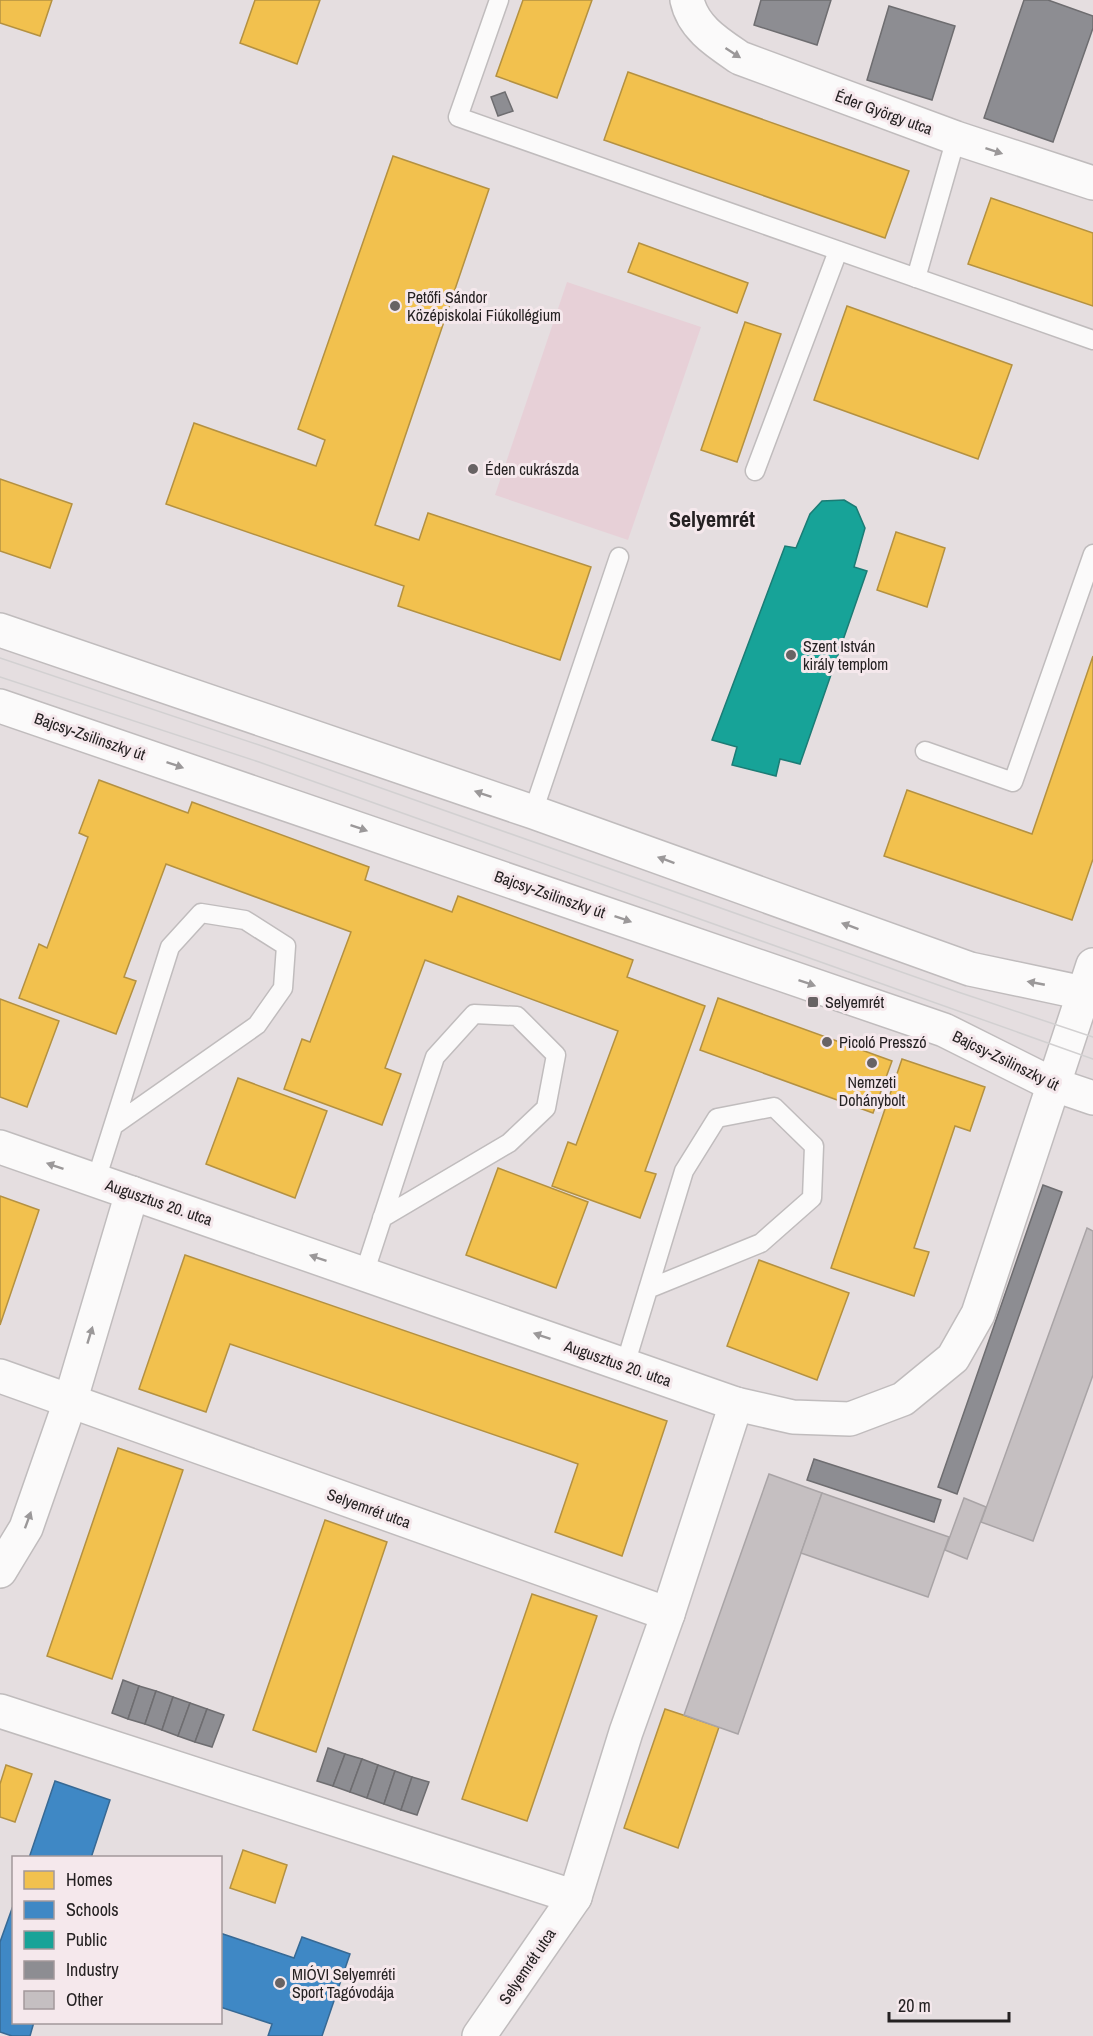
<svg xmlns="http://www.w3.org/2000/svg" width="1093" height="2036" font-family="'Archivo Narrow',sans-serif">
	<rect width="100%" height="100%" fill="#e5dee0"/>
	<path fill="#e7d0d7" d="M 567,282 L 701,327 L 628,540 L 495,495 Z"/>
	<g fill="#f2c14e" stroke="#b49141" stroke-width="1.5">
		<path d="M 0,0 L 52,0 L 40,36 L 0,23 Z"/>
		<path d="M 255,0 L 320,0 L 297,64 L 240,43 Z"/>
		<path d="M 523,0 L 592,0 L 557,98 L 496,76 Z"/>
		<path d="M 628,72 L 909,171 L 885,238 L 604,140 Z"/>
		<path d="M 393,156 L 489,189 L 375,525 L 419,540 L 428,513 L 591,567 L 560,660 L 398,606 L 404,586 L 166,504 L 194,423 L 316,466 L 325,440 L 298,429 Z"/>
		<path d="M 991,198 L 1093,233 L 1093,306 L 968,264 Z"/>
		<path d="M 639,243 L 748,283 L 737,313 L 628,272 Z"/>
		<path d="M 847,306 L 1012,365 L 978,459 L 814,400 Z"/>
		<path d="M 745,322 L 781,334 L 737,462 L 701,450 Z"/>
		<path d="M 0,479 L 72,504 L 50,568 L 0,551 Z"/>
		<path d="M 896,532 L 945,548 L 927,607 L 877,590 Z"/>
		<path d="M 1093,656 L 1093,859 L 1072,920 L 884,856 L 907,790 L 1032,834 Z"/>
		<path d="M 99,780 L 188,813 L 192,802 L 369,867 L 365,880 L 452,912 L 458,896 L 633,960 L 627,977 L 705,1006 L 645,1171 L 656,1174 L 640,1218 L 552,1186 L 568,1142 L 576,1145 L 618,1031 L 425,960 L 385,1068 L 401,1074 L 382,1125 L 284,1089 L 302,1039 L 310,1042 L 351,932 L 166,864 L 124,977 L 136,981 L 116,1034 L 19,998 L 39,944 L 47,948 L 88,837 L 79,833 Z"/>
		<path d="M 718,998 L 892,1061 L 873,1113 L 700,1050 Z"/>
		<path d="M 0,999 L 59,1021 L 27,1107 L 0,1097 Z"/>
		<path d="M 902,1059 L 985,1087 L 970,1131 L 955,1126 L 914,1248 L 929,1252 L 914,1296 L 831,1268 Z"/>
		<path d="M 238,1078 L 327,1111 L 295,1198 L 206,1164 Z"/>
		<path d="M 498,1168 L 588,1202 L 556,1288 L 466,1255 Z"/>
		<path d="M 0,1196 L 39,1210 L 0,1325 Z"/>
		<path d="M 185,1255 L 667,1421 L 622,1556 L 555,1532 L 578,1464 L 553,1455 L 230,1344 L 206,1412 L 139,1389 Z"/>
		<path d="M 759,1260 L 849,1293 L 817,1380 L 727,1346 Z"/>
		<path d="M 118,1448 L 183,1470 L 112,1679 L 47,1656 Z"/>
		<path d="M 325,1520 L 387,1542 L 316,1752 L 253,1730 Z"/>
		<path d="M 532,1594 L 597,1616 L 527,1821 L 462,1799 Z"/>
		<path d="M 665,1709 L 719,1727 L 678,1848 L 624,1828 Z"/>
		<path d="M 6,1765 L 32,1774 L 15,1822 L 0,1817 L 0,1784 Z"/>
		<path d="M 243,1850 L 287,1865 L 275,1903 L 230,1888 Z"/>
	</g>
	<g fill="#3f88c5" stroke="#376994" stroke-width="1.5">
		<path d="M 55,1781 L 110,1800 L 91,1858 L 29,1858 Z"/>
		<path d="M 14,1903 L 14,2022 L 34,2022 L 30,2036 L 12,2036 L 0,2032 L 0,1942 Z"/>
		<path d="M 220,1933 L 294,1958 L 302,1937 L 350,1954 L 322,2036 L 268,2036 L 272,2024 L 220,2007 Z"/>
	</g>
	<path fill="#17a398" stroke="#1b7c75" stroke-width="1.5" d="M 844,500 L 856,507 L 865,528 L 854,567 L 867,571 L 800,764 L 780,759 L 776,776 L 732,765 L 737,747 L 712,740 L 785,546 L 796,548 L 810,514 L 822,501 Z"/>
	<g fill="#8d8d92" stroke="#6e6d70" stroke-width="1.5">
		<path d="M 761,0 L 831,0 L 817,45 L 754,25 Z"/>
		<path d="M 1024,0 L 1048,0 L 1093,16 L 1093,28 L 1053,142 L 984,118 Z"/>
		<path d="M 889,6 L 955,26 L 932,100 L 867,80 Z"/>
		<path d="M 505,92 L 513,111 L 498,116 L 491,97 Z"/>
		<path d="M 1043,1185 L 1062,1192 L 957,1494 L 938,1487 Z"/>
		<path d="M 814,1459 L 941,1500 L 934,1522 L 807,1480 Z"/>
		<path d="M 123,1680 L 139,1686 L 128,1719 L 112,1713 Z"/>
		<path d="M 139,1686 L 156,1691 L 145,1724 L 128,1719 Z"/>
		<path d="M 156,1691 L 173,1697 L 162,1730 L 145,1724 Z"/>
		<path d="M 173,1697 L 190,1703 L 178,1736 L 162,1730 Z"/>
		<path d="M 190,1703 L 207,1709 L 195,1742 L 178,1736 Z"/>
		<path d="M 207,1709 L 224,1715 L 212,1747 L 195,1742 Z"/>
		<path d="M 328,1748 L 345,1754 L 333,1786 L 317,1781 Z"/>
		<path d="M 345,1754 L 362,1759 L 350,1792 L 333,1786 Z"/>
		<path d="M 362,1759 L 378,1765 L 367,1798 L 350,1792 Z"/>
		<path d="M 378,1765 L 395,1771 L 384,1804 L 367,1798 Z"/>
		<path d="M 395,1771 L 412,1777 L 401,1810 L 384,1804 Z"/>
		<path d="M 412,1777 L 429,1782 L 417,1815 L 401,1810 Z"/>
	</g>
	<g fill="#c5bfc1" stroke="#a9a4a6" stroke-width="1.5">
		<path d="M 1087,1228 L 1093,1231 L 1093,1375 L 1033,1541 L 981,1522 Z"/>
		<path d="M 769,1474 L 822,1493 L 738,1734 L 684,1715 Z"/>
		<path d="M 822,1493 L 949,1537 L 928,1597 L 801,1553 Z"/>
		<path d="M 964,1498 L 986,1507 L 967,1559 L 945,1550 Z"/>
	</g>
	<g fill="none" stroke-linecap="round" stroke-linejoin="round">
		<g stroke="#c0bcbd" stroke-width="21">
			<g id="lane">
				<path d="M 499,0 L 458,117 L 1093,340"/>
				<path d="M 916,278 L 956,138"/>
				<path d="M 755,471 L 838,251"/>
				<path d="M 925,751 L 1013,782 L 1093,554"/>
				<path d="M 533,812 L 619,557"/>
				<path d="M 96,1180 L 170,947 L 201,913 L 245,920 L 286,946 L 283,988 L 257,1025 L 113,1126"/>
				<path d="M 364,1274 L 435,1057 L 474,1014 L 517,1016 L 556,1055 L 546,1108 L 509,1143 L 382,1218"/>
				<path d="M 625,1365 L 684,1171 L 717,1118 L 774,1107 L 814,1146 L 812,1198 L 761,1243 L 648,1289"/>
			</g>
		</g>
		<g stroke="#c0bcbd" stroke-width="36">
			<g id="street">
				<path d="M 687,0 C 693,28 718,43 740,58 L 956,138 L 1093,183"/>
				<path d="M 0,1147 L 736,1404 L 793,1417 L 850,1419 L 903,1399 L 953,1358 L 978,1314 L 1093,965"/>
				<path d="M 0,1376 L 668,1614"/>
				<path d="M 0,1571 L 26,1528 L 70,1402 L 132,1193"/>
				<path d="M 0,1711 L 575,1897"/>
				<path d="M 479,2036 L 575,1897 L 626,1732 L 668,1614 L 736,1404"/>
			</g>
		</g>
		<g stroke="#c0bcbd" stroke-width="36">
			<g id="secondary">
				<path d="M 0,630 L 533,812 L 970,969 L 1093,995"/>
				<path d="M 0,706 L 944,1030 L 1052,1084 L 1093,1098"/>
			</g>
		</g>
		<use href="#lane" stroke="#fbfafa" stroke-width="18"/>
		<use href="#street" stroke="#fbfafa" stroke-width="33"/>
		<use href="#secondary" stroke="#fbfafa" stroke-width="33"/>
		<g stroke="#d2d0d1" stroke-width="1.5">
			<path d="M 0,658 L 265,747 L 958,992 L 1093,1037"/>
			<path d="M 0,677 L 259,762 L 1093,1059"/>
		</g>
	</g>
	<defs><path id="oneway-solid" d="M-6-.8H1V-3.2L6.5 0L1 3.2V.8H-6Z" transform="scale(1.5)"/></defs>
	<g fill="#9b9899">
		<use href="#oneway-solid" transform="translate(733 53) rotate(33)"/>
		<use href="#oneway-solid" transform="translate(994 151) rotate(18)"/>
		<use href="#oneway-solid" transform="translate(175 765) rotate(19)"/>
		<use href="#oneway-solid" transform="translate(483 794) rotate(-161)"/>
		<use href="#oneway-solid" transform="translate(359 828) rotate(19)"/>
		<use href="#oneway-solid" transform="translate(666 860) rotate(-160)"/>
		<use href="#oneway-solid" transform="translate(623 919) rotate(19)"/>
		<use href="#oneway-solid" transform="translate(850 926) rotate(-160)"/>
		<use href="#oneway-solid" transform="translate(807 983) rotate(19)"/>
		<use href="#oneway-solid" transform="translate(1036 983) rotate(-169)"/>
		<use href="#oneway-solid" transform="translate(55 1166) rotate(-161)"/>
		<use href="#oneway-solid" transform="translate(318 1258) rotate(-161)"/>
		<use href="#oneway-solid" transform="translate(90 1335) rotate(-73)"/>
		<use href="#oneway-solid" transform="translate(542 1336) rotate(-161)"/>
		<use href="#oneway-solid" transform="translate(28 1520) rotate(-70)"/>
	</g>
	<g fill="#686364" stroke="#f5e8ec" stroke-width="2">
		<circle cx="395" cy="306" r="6"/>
		<circle cx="473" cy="469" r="6"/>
		<circle cx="791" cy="655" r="6"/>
		<rect x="807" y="996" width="12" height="12" rx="3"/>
		<circle cx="827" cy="1042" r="6"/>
		<circle cx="872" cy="1063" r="6"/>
		<circle cx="280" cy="1983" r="6"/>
	</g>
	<g text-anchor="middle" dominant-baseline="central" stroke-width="6" stroke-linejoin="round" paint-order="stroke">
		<g font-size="16" fill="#252122" stroke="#f5e8ec">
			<text transform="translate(884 112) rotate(20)">Éder György utca</text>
			<text transform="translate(90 736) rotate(19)">Bajcsy-Zsilinszky út</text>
			<text transform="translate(550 894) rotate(19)">Bajcsy-Zsilinszky út</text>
			<text transform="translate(1006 1060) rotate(26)">Bajcsy-Zsilinszky út</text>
			<text transform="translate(159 1202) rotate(19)">Augusztus 20. utca</text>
			<text transform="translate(618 1363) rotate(19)">Augusztus 20. utca</text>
			<text transform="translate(369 1508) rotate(20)">Selyemrét utca</text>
			<text transform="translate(527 1966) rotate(-56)">Selyemrét utca</text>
		</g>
		<g font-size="16" fill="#252122" stroke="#f5e8ec" text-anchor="start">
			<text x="407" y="297">Petőfi Sándor<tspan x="407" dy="18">Középiskolai Fiúkollégium</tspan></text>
			<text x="485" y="469">Éden cukrászda</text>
			<text x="803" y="646">Szent István<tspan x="803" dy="18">király templom</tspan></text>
			<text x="825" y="1002">Selyemrét</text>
			<text x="839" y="1042">Picoló Presszó</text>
			<text x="872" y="1082" text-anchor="middle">Nemzeti<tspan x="872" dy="18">Dohánybolt</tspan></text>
			<text x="292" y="1974">MIÓVI Selyemréti<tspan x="292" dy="18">Sport Tagóvodája</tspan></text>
		</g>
		<g font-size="22" font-weight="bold" fill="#252122" stroke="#f5e8ec">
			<text x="712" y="519">Selyemrét</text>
		</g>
	</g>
	<rect x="12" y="1856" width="210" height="168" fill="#f5e8ec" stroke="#a2989b" stroke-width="1.5"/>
	<rect x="24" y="1871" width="30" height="18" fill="#f2c14e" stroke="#a2989b" stroke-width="1.5"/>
	<text x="66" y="1886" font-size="18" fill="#252122">Homes</text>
	<rect x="24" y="1901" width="30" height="18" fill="#3f88c5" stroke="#a2989b" stroke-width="1.5"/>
	<text x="66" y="1916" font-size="18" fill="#252122">Schools</text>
	<rect x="24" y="1931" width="30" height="18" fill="#17a398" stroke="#a2989b" stroke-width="1.5"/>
	<text x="66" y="1946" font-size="18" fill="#252122">Public</text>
	<rect x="24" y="1961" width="30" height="18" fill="#8d8d92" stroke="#a2989b" stroke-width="1.5"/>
	<text x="66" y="1976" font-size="18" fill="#252122">Industry</text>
	<rect x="24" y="1991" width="30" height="18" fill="#c5bfc1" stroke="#a2989b" stroke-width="1.5"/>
	<text x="66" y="2006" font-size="18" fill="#252122">Other</text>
	<path d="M889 2012v9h120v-9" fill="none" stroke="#252122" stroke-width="3"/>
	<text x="898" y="2012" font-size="18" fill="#252122" stroke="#f5e8ec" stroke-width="4.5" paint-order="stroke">20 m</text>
</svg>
